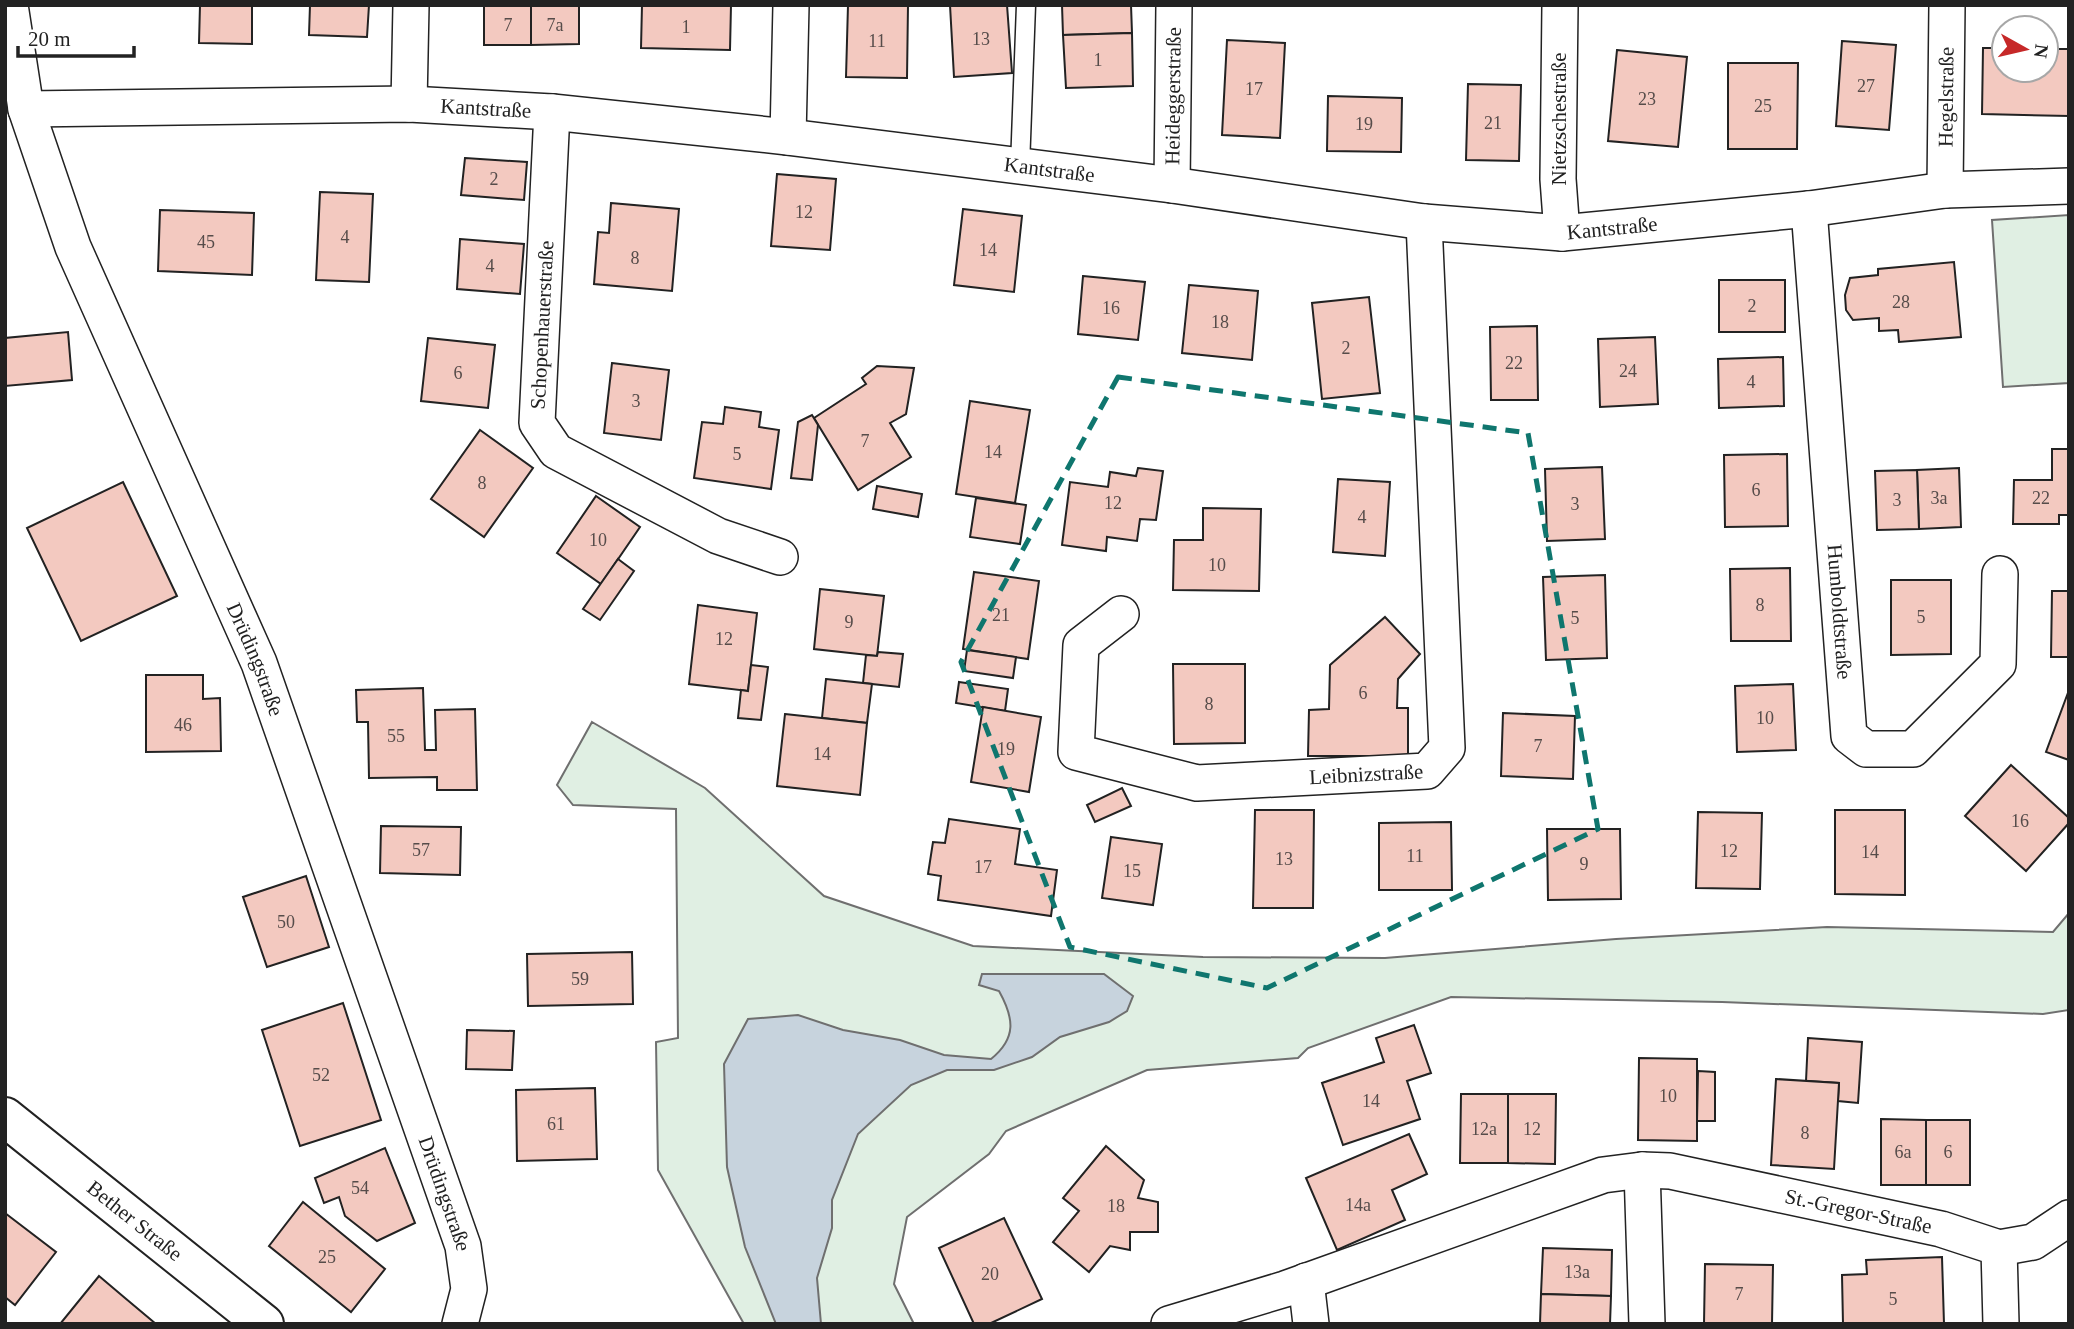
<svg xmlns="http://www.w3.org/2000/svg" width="2074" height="1329" font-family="'Times New Roman',serif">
	<rect width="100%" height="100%" fill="#fff"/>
	<g fill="#e0efe3" stroke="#6f6f6f" stroke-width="2">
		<path d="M 2069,215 L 2069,383 L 2003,387 L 1992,220 Z"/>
		<path d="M 592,722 L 705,788 L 824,896 L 973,946 L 1203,957 L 1385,958 L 1616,939 L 1827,927 L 2053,932 L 2069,913 L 2069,1010 L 2043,1014 L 1722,1002 L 1451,997 L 1308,1048 L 1298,1058 L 1147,1070 L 1006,1131 L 989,1154 L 907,1217 L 894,1284 L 914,1324 L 744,1324 L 658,1170 L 656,1042 L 678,1038 L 676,809 L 573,805 L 557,785 Z"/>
	</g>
	<path fill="#c7d3dd" stroke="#6f6f6f" stroke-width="2" d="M 982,974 L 1104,974 L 1133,996 L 1127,1011 L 1109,1022 L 1060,1037 L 1032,1057 L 994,1070 L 947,1070 L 911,1085 L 858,1134 L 832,1200 L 832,1228 L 817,1278 L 821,1324 L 776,1324 L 745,1247 L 727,1167 L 724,1064 L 748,1019 L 798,1015 L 843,1030 L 900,1040 L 944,1055 L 991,1059 C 1017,1038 1014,1018 999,991 L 979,985 Z"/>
	<g fill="#f3c9c0" stroke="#222" stroke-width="2">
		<path d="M 200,5 L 252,5 L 252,44 L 199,43 Z"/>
		<path d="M 310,5 L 369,5 L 367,37 L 309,35 Z"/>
		<rect x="484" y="5" width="47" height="40"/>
		<path d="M 531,5 L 579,5 L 579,44 L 531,45 Z"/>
		<path d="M 642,5 L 731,5 L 730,50 L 641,48 Z"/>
		<path d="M 848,5 L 908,5 L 907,78 L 846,77 Z"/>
		<path d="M 950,5 L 1007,5 L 1012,73 L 954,77 Z"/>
		<path d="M 1062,5 L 1131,5 L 1132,33 L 1063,35 Z"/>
		<path d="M 1132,33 L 1133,86 L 1066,88 L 1063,35 Z"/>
		<path d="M 1227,40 L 1285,43 L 1280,138 L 1222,135 Z"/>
		<path d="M 1842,41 L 1896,45 L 1889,130 L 1836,126 Z"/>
		<path d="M 1983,48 L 2004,48 L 2004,70 L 2046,70 L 2046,49 L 2069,49 L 2069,116 L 1982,114 Z"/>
		<path d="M 1617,50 L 1687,57 L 1678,147 L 1608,141 Z"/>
		<path d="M 1728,63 L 1798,63 L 1797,149 L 1728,149 Z"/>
		<path d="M 1468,84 L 1521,85 L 1519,161 L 1466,160 Z"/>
		<path d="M 1328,96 L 1402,98 L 1401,152 L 1327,151 Z"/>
		<path d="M 465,158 L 527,162 L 524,200 L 461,195 Z"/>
		<path d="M 777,174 L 836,179 L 830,250 L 771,246 Z"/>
		<path d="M 320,192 L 373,194 L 369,282 L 316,280 Z"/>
		<path d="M 611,203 L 679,209 L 672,291 L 594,284 L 598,232 L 609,233 Z"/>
		<path d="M 963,209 L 1022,216 L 1014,292 L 954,285 Z"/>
		<path d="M 160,210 L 254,213 L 252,275 L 158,271 Z"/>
		<path d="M 460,239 L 524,244 L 520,294 L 457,289 Z"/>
		<path d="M 1954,262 L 1961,337 L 1899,342 L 1898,330 L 1879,331 L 1879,318 L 1853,320 L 1846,310 L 1845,295 L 1850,278 L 1878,275 L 1878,269 Z"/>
		<path d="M 1083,276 L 1145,282 L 1138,340 L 1078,334 Z"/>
		<rect x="1719" y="280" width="66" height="52"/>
		<path d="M 1189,285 L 1258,291 L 1252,360 L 1182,353 Z"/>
		<path d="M 1369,297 L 1380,393 L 1322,399 L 1312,303 Z"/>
		<path d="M 1537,326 L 1538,400 L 1491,400 L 1490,327 Z"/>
		<path d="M 68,332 L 72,380 L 5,386 L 5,338 Z"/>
		<path d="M 1655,337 L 1658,404 L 1600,407 L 1598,339 Z"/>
		<path d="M 428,338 L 495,345 L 488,408 L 421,401 Z"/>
		<path d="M 1783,357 L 1784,406 L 1719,408 L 1718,359 Z"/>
		<path d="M 612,363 L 669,370 L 661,440 L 604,433 Z"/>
		<path d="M 877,366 L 914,368 L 906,414 L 890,423 L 911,457 L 858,490 L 814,418 L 866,384 L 862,378 Z"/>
		<path d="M 970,401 L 1030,410 L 1015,503 L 956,494 Z"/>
		<path d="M 725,407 L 761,412 L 759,427 L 779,430 L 771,489 L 694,478 L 702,422 L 723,424 Z"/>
		<path d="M 812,415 L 818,425 L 812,480 L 791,478 L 798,422 Z"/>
		<path d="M 480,430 L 533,468 L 484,537 L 431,499 Z"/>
		<path d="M 2052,449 L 2069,449 L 2069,515 L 2059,515 L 2059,524 L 2013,524 L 2014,480 L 2052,480 Z"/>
		<path d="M 1787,454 L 1788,526 L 1725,527 L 1724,455 Z"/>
		<path d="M 1602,467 L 1605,539 L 1547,541 L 1545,469 Z"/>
		<path d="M 1138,468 L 1163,471 L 1156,520 L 1140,519 L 1137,541 L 1107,537 L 1106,551 L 1062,545 L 1070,482 L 1108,487 L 1110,472 L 1136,476 Z"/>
		<path d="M 1959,468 L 1961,527 L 1919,529 L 1917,470 Z"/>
		<path d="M 1917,470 L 1919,529 L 1877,530 L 1875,471 Z"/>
		<path d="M 1338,479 L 1390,482 L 1385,556 L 1333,552 Z"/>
		<path d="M 123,482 L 177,596 L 81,641 L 27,528 Z"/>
		<path d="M 877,486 L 922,494 L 918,517 L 873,509 Z"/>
		<path d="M 596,496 L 640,527 L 601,584 L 557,553 Z"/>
		<path d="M 976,498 L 1026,505 L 1020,544 L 970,537 Z"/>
		<path d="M 1203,508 L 1261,509 L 1259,591 L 1173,590 L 1174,540 L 1203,540 Z"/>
		<path d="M 618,559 L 634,571 L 600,620 L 583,609 Z"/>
		<path d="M 1790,568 L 1791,641 L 1731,641 L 1730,569 Z"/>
		<path d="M 974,572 L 1039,581 L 1028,659 L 963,649 Z"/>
		<path d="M 1605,575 L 1607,658 L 1546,660 L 1543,577 Z"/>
		<path d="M 1891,580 L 1951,580 L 1951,654 L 1891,655 Z"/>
		<path d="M 820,589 L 884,596 L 877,656 L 814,649 Z"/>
		<path d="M 2052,591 L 2069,591 L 2069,657 L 2051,657 Z"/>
		<path d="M 698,605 L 757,613 L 748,691 L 689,684 Z"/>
		<path d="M 1385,617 L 1420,654 L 1398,679 L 1397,708 L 1408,708 L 1408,756 L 1308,756 L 1309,710 L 1329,709 L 1330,665 Z"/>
		<path d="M 967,650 L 1016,657 L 1013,678 L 964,671 Z"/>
		<path d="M 878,652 L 903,654 L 899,687 L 863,683 L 866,655 L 877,656 Z"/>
		<path d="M 1173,664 L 1245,664 L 1245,743 L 1174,744 Z"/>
		<path d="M 751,665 L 768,667 L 761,720 L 738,718 L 741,690 L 748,691 Z"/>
		<path d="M 146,675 L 203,675 L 203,699 L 220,698 L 221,751 L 146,752 Z"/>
		<path d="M 826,679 L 872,684 L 867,723 L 822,718 Z"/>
		<path d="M 959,682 L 1008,689 L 1005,711 L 956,703 Z"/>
		<path d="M 1793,684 L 1796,750 L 1737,752 L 1735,686 Z"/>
		<path d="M 423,688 L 425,750 L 436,750 L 435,710 L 475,709 L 477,790 L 437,790 L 437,777 L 369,778 L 368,722 L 357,722 L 356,690 Z"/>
		<path d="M 2069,690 L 2069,760 L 2046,752 Z"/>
		<path d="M 983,707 L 1041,717 L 1029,792 L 971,782 Z"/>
		<path d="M 1503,713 L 1575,716 L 1573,779 L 1501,776 Z"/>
		<path d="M 785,714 L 867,723 L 860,795 L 777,786 Z"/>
		<path d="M 2011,765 L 2069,818 L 2069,823 L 2026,871 L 1965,816 Z"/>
		<path d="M 1122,788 L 1131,806 L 1095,822 L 1087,805 Z"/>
		<path d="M 1255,810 L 1314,810 L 1313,908 L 1253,908 Z"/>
		<path d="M 1835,810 L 1905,810 L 1905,895 L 1835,894 Z"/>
		<path d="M 1698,812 L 1762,813 L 1760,889 L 1696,888 Z"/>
		<path d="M 949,819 L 1020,829 L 1015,864 L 1057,870 L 1051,916 L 938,900 L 941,876 L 928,874 L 933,842 L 945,843 Z"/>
		<path d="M 1451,822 L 1452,890 L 1379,890 L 1379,823 Z"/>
		<path d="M 381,826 L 461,827 L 460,875 L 380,873 Z"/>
		<path d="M 1547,829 L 1620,829 L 1621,899 L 1548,900 Z"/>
		<path d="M 1111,837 L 1162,844 L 1153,905 L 1102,898 Z"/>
		<path d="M 306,876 L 329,947 L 267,967 L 243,897 Z"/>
		<path d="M 632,952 L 633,1004 L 528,1006 L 527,954 Z"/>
		<path d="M 343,1003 L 381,1120 L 300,1146 L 262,1030 Z"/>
		<path d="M 1414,1025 L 1431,1073 L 1407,1081 L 1420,1119 L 1343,1145 L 1322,1083 L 1384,1062 L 1376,1038 Z"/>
		<path d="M 467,1030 L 514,1031 L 512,1070 L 466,1069 Z"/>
		<path d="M 1808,1038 L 1862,1042 L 1858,1103 L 1838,1101 L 1839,1083 L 1806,1081 Z"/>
		<path d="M 1639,1058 L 1697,1059 L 1697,1141 L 1638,1140 Z"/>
		<path d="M 1698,1071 L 1715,1072 L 1715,1121 L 1697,1121 Z"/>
		<path d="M 1776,1079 L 1839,1083 L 1834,1169 L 1771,1165 Z"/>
		<path d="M 595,1088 L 597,1159 L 517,1161 L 516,1090 Z"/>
		<path d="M 1461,1094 L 1508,1094 L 1508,1163 L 1460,1163 Z"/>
		<path d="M 1508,1094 L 1556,1094 L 1555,1164 L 1508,1163 Z"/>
		<path d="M 1881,1119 L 1926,1120 L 1926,1185 L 1881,1185 Z"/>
		<rect x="1926" y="1120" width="44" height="65"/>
		<path d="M 1409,1134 L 1427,1174 L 1392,1190 L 1405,1220 L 1337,1250 L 1306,1178 Z"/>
		<path d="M 1106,1146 L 1144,1180 L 1138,1198 L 1158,1202 L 1158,1232 L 1130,1232 L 1130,1250 L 1110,1246 L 1089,1272 L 1053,1242 L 1079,1211 L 1063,1198 Z"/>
		<path d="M 385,1148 L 415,1223 L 377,1241 L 345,1216 L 339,1197 L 324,1203 L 315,1178 Z"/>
		<path d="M 303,1202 L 385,1269 L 351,1312 L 269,1246 Z"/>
		<path d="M 5,1213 L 56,1252 L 15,1305 L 5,1297 Z"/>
		<path d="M 1004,1218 L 1042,1299 L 989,1324 L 974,1324 L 939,1248 Z"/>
		<path d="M 1543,1248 L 1612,1250 L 1611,1296 L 1541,1294 Z"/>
		<path d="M 1942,1257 L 1944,1324 L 1843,1324 L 1842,1275 L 1867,1274 L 1866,1260 Z"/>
		<path d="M 1705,1264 L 1773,1265 L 1772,1324 L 1704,1324 Z"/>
		<path d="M 99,1276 L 125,1298 L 156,1324 L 60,1324 Z"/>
		<path d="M 1541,1294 L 1611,1296 L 1610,1324 L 1540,1324 Z"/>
	</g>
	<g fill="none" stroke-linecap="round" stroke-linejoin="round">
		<g stroke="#222" stroke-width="21">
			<path id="service" d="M 1020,166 L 1026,5"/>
		</g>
		<g stroke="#222" stroke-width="38">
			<g id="minor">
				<path id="s1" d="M 10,5 L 26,109 L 73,247 L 259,663 L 463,1246 L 469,1289 L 460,1324"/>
				<path d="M 1560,5 L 1558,179 L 1562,233"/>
				<path d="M 409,104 L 411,5"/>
				<path id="s2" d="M 26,109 L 409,104 L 552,112 L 788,137 L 1172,185 L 1424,222 L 1562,233 L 1809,209 L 1945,190 L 2069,186"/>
				<path d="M 552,112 L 537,423 L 556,451 L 718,536 L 780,557"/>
				<path d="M 788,137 L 791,5"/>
				<path id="s3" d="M 1172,185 L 1174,5"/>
				<path id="s4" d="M 1945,190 L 1947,5"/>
				<path id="s5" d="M 1809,209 L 1849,736 L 1866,749 L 1913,749 L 1998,664 L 2000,574"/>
				<path id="s6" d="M 1121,614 L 1081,645 L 1076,752 L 1197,783 L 1427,771 L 1447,748 L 1424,222"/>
				<path d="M 1642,1170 L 1647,1324"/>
				<path d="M 1999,1248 L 2033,1242 L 2069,1218"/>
				<path d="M 1306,1281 L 1311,1324"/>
				<path id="s7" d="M 1169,1324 L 1285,1289 L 1603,1175 L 1642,1170 L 1670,1171 L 1941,1229 L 1999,1248 L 2001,1324"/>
			</g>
		</g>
		<g stroke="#222" stroke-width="42">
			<g id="tertiary">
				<path id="s8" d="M 5,1117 L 264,1324"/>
			</g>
		</g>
		<use href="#service" stroke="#fff" stroke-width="18"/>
		<use href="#minor" stroke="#fff" stroke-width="35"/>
		<use href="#tertiary" stroke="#fff" stroke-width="38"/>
	</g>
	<path fill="none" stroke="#0f766e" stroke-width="5" stroke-dasharray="14 9" stroke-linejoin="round" d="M 1118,377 L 1528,433 L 1598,829 L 1267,988 L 1070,947 L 961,662 Z"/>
	<g text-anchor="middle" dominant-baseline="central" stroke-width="5" stroke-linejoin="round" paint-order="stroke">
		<g font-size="18" fill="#564c4a">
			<text x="508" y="25">7</text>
			<text x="555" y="25">7a</text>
			<text x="686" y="27">1</text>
			<text x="981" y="39">13</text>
			<text x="877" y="41">11</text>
			<text x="1098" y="60">1</text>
			<text x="1866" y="86">27</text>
			<text x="1254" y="89">17</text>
			<text x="1647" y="99">23</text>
			<text x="1763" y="106">25</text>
			<text x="1493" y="123">21</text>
			<text x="1364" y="124">19</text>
			<text x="494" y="179">2</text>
			<text x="804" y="212">12</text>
			<text x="345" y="237">4</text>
			<text x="206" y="242">45</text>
			<text x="988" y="250">14</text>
			<text x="635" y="258">8</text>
			<text x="490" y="266">4</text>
			<text x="1901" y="302">28</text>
			<text x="1752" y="306">2</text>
			<text x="1111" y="308">16</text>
			<text x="1220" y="322">18</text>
			<text x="1346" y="348">2</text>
			<text x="1514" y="363">22</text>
			<text x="1628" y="371">24</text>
			<text x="458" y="373">6</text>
			<text x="1751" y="382">4</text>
			<text x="636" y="401">3</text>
			<text x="865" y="441">7</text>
			<text x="993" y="452">14</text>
			<text x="737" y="454">5</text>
			<text x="482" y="483">8</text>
			<text x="1756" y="490">6</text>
			<text x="1939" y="498">3a</text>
			<text x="2041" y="498">22</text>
			<text x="1897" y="500">3</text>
			<text x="1113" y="503">12</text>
			<text x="1575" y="504">3</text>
			<text x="1362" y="517">4</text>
			<text x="598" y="540">10</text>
			<text x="1217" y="565">10</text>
			<text x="1760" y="605">8</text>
			<text x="1001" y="615">21</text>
			<text x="1921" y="617">5</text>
			<text x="1575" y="618">5</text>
			<text x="849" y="622">9</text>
			<text x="724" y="639">12</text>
			<text x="1363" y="693">6</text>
			<text x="1209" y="704">8</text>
			<text x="1765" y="718">10</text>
			<text x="183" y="725">46</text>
			<text x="396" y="736">55</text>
			<text x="1538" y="746">7</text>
			<text x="1006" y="749">19</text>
			<text x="822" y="754">14</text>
			<text x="2020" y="821">16</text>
			<text x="421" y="850">57</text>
			<text x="1729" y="851">12</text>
			<text x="1870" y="852">14</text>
			<text x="1415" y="856">11</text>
			<text x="1284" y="859">13</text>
			<text x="1584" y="864">9</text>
			<text x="983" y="867">17</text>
			<text x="1132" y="871">15</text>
			<text x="286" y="922">50</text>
			<text x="580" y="979">59</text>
			<text x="321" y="1075">52</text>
			<text x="1668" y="1096">10</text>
			<text x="1371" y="1101">14</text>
			<text x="556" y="1124">61</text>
			<text x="1484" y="1129">12a</text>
			<text x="1532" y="1129">12</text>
			<text x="1805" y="1133">8</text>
			<text x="1903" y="1152">6a</text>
			<text x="1948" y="1152">6</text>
			<text x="360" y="1188">54</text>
			<text x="1358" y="1205">14a</text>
			<text x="1116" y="1206">18</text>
			<text x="327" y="1257">25</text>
			<text x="1577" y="1272">13a</text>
			<text x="990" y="1274">20</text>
			<text x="1739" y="1294">7</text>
			<text x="1893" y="1299">5</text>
		</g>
		<g font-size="21" fill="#222" stroke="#fff">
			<text stroke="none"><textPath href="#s3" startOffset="89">Heideggerstraße</textPath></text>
			<text stroke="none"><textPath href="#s4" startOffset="93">Hegelstraße</textPath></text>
			<text stroke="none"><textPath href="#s2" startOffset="460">Kantstraße</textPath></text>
			<text transform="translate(1559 119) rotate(-90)">Nietzschestraße</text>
			<text stroke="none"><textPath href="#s2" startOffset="1027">Kantstraße</textPath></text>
			<text stroke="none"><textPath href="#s2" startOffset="1594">Kantstraße</textPath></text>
			<text transform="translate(542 325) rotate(-87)">Schopenhauerstraße</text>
			<text stroke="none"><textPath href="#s5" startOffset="404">Humboldtstraße</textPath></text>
			<text stroke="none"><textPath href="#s1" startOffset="702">Drüdingstraße</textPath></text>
			<text stroke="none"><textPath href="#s6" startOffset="452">Leibnizstraße</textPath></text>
			<text stroke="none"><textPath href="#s1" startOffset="1269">Drüdingstraße</textPath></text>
			<text stroke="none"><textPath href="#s7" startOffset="719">St.-Gregor-Straße</textPath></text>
			<text stroke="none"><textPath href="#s8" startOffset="166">Bether Straße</textPath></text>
		</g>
	</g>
	<rect width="2074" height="1329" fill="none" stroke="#222222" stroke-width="14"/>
	<g transform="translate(2025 49) rotate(98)"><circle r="33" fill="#ffffff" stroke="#a7a7a7" stroke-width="2"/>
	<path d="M0-5L12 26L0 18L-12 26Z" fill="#c62828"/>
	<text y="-10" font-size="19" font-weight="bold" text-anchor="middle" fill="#222222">N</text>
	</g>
	<path d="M18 46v10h116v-10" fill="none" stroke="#222222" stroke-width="3.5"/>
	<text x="28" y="46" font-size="21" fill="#222222" stroke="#ffffff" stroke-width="5" paint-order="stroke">20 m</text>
</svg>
